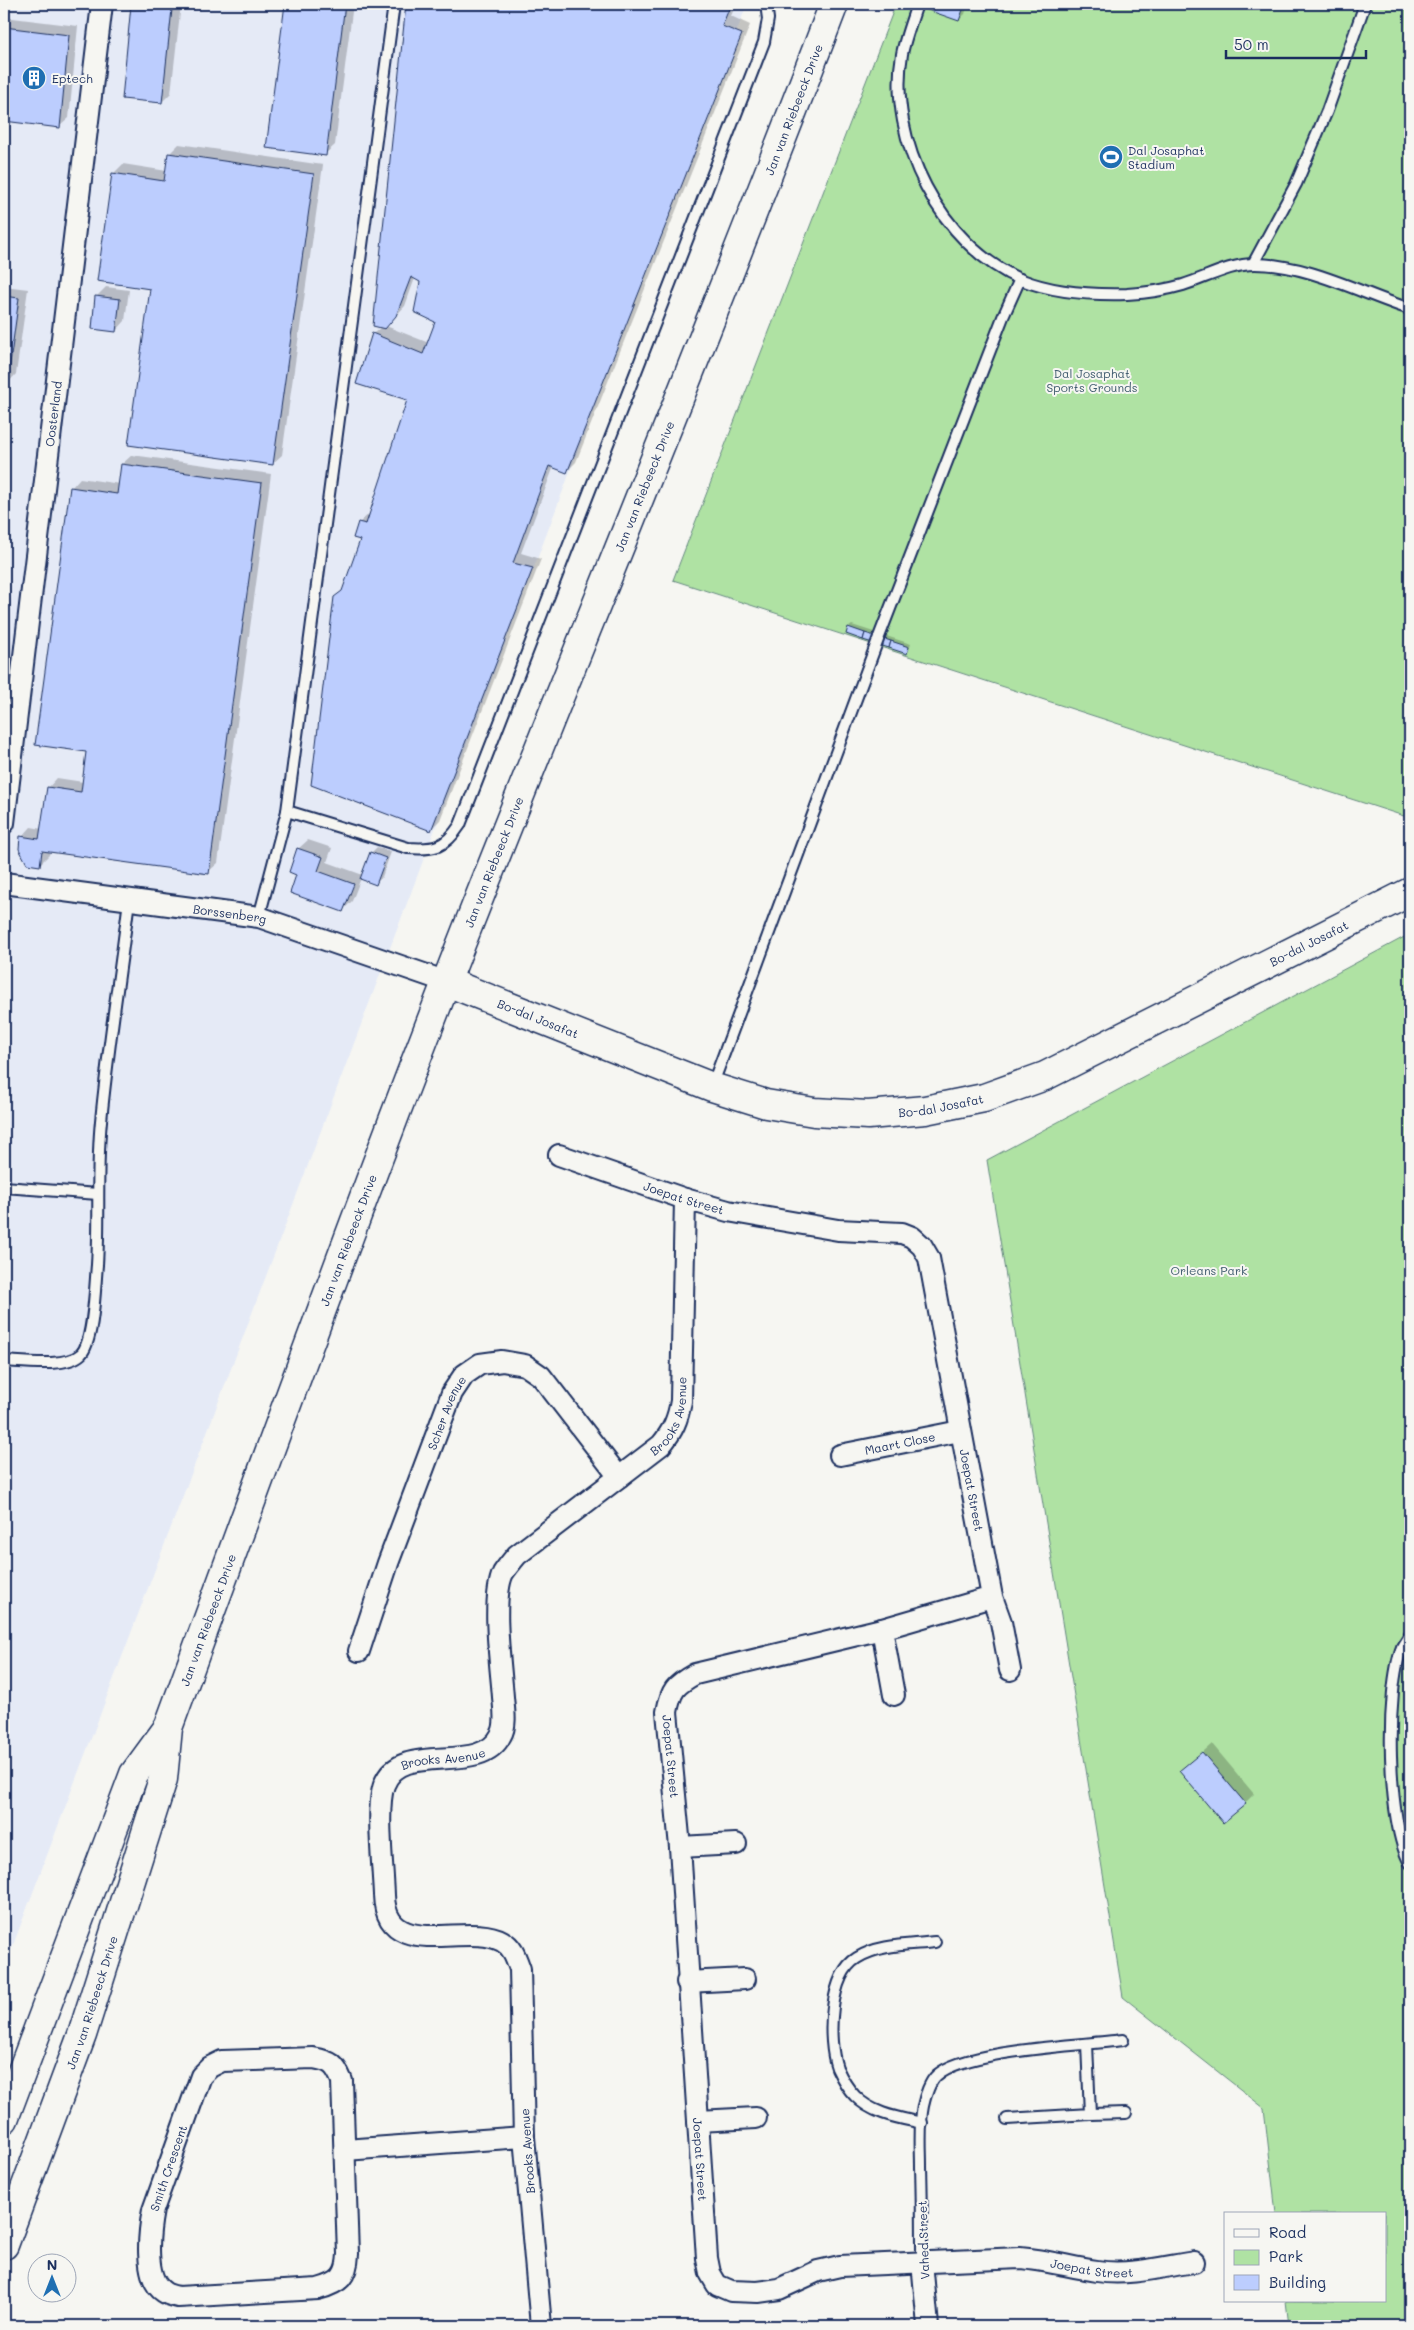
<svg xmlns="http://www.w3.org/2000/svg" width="1414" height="2330" font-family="Mali,sans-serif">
	<rect width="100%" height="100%" fill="#f6f6f2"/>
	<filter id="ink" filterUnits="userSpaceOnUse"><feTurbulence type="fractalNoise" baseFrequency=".02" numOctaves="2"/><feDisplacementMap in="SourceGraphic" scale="10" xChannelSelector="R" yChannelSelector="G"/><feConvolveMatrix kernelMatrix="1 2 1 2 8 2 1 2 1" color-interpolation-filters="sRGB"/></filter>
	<g filter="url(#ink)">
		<path fill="#e5eaf6" d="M 4,4 L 747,4 L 4,1969 Z"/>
		<g fill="#afe2a3" stroke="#658880">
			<path d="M 896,4 L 1410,4 L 1410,818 L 673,580 Z"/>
			<path d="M 1410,934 L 1410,2326 L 1289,2326 L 1286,2301 L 1385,2301 L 1385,2214 L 1276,2214 L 1264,2108 L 1123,1997 L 987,1160 Z"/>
		</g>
		<g fill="#0003" fill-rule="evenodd">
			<path d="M 134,4 L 181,4 L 171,93 L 162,102 L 132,5 Z"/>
			<path d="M 286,4 L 353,4 L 335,145 L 325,154 L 268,147 Z"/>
			<path d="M 408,4 L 736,4 L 731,16 L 750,25 L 576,462 L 567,471 L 554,466 L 521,553 L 541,559 L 440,820 L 431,829 L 344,589 L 362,539 L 355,537 L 360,522 L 370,513 L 408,399 L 373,334 L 381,327 L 374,325 ZM 415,278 L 422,282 L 437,321 L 429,343 L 386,326 L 405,306 Z"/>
			<path d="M 925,4 L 968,4 L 965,14 L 959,20 L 924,7 Z"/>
			<path d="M 4,17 L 78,26 L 69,118 L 59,127 L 4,120 Z"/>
			<path d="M 179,144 L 323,165 L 282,455 L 272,464 L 151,288 L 113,174 L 123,164 L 167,171 L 169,154 Z"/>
			<path d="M 4,286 L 28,289 L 16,374 L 7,384 L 4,383 Z"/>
			<path d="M 106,287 L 129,290 L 125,321 L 116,331 L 96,297 Z"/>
			<path d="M 132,455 L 271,474 L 218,863 L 208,872 L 50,851 L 49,855 L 40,864 L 22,837 L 31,827 L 42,829 L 48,788 L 57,778 L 83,782 L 88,751 L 71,488 L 80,478 L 120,484 L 122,464 Z"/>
			<path d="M 852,625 L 911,644 L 909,650 L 907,653 L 849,627 Z"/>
			<path d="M 308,840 L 332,848 L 327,862 L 363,875 L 371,853 L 377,847 L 391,852 L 382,877 L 376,883 L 361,878 L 352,901 L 343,910 L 297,874 L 298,849 Z"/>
			<path d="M 1212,1744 L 1254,1794 L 1245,1803 L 1181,1771 Z"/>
		</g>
		<g fill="#bccdfe" stroke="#1b2f5e">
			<path d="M 285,4 L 345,4 L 326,156 L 266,148 Z"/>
			<path d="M 406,4 L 731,4 L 722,26 L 742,34 L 567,473 L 549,466 L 513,563 L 533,568 L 431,831 L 311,785 L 334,597 L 342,591 L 360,540 L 353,538 L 358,522 L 366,524 L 407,400 L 356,384 L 372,333 L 423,354 L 435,322 L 414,312 L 420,282 L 411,277 L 396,316 L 385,329 L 373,326 Z"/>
			<path d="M 924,4 L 965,4 L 959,21 L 922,8 Z"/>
			<path d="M 131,5 L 172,9 L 162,103 L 122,99 Z"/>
			<path d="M 4,27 L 69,35 L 60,128 L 4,121 Z"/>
			<path d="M 168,153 L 314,174 L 273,465 L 128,445 L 150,289 L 97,281 L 112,173 L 164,181 Z"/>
			<path d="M 4,296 L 19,298 L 7,385 L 4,385 Z"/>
			<path d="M 95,296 L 120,299 L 116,332 L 92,329 Z"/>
			<path d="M 121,464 L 262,483 L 209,874 L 42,851 L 40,866 L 27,864 L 19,849 L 20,836 L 39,839 L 47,787 L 81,792 L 86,752 L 35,745 L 70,487 L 117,494 Z"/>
			<path d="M 848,627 L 865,633 L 863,640 L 846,634 Z"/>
			<path d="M 865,633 L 891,641 L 889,648 L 863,640 Z"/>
			<path d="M 891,641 L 909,647 L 907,654 L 889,648 Z"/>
			<path d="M 297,848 L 323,857 L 318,871 L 354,884 L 343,912 L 290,893 L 296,875 L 289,872 Z"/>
			<path d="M 370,852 L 386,858 L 376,885 L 360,879 Z"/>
			<path d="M 1202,1752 L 1246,1804 L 1223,1823 L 1179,1771 Z"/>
		</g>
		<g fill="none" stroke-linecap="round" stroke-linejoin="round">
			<g stroke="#1b2f5e" stroke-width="14">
				<g id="lane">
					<path d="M 917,4 C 912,20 905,38 902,54 C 887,140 941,246 1022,280 C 1055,293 1092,295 1127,294 C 1144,293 1166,290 1183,285 C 1206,278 1230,264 1255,264 C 1308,264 1360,293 1410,309"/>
					<path d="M 1253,264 L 1296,184 L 1327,111 L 1365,4"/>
					<path d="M 287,811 L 408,848 C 434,850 445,848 460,825 L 764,42 L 768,19 L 766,4"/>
					<path d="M 259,917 L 287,811 L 394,4"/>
					<path d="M 712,1086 L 879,637 L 1003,317 L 1020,279"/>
					<path d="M 4,1187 L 98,1194"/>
					<path d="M 4,1361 C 24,1362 66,1368 81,1354 C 94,1341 95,1284 97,1265 C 100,1217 96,1169 101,1121 C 108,1047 120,973 129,900"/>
					<path d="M 1410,1634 C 1408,1638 1404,1643 1402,1647 C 1385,1690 1387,1824 1410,1863"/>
					<path d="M 1090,2114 L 1126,2113"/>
					<path d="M 1007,2119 L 1090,2114 L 1087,2044"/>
					<path d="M 922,2123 C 899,2118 872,2114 855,2096 C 847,2088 842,2079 837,2068 C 827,2040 829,1975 857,1958 C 879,1944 910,1945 935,1942"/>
					<path d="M 922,2262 C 922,2230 922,2198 921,2167 C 921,2147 919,2125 923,2106 C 925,2096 930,2081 937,2075 C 964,2050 1083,2045 1123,2040"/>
				</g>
			</g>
			<g stroke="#1b2f5e" stroke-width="24">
				<g id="street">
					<path id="s1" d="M 4,823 L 102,4"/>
					<path id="s2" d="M 4,883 L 259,917 L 447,982"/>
					<path id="s3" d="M 559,1155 L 685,1199 L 728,1211 L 838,1230 L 902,1233 L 912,1237 L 922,1246 L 929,1258 L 992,1597 L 882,1629 L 695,1674 C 675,1685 671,1690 667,1712 L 680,1847 L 707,2258 L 710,2273 L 717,2285 L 731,2291 L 758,2292 L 779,2289 L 818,2271 L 840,2266 L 1020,2258 C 1046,2260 1070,2267 1097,2271 C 1128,2276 1162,2267 1194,2262"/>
					<path id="s4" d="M 840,1455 L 960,1431"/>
					<path d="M 992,1597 L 1001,1622 L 1010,1670"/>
					<path d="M 882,1629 L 894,1695"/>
					<path id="s5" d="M 359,1651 L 388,1563 L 452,1393 L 464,1375 L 480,1364 L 502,1361 L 525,1365 L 541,1376 L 619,1477"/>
					<path d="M 680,1847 L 736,1844"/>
					<path d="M 687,1982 L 745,1979"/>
					<path d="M 313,2058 C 331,2061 335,2064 342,2081 L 348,2254 C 347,2277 340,2283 318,2289 L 178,2297 C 174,2296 168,2295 164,2292 C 143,2279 149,2231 153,2210 L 201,2076 L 210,2067 L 222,2061 Z"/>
					<path d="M 698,2121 L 756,2118"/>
					<path d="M 345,2150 L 524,2137"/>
					<path d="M 922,2262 L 928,2326"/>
					<path id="s6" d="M 541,2326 L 524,2137 L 520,1969 C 516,1958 513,1947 502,1941 C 466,1921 386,1963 384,1895 C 383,1868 376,1807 384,1785 C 401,1738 480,1778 501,1735 C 507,1725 504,1709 503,1697 C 501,1668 491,1599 503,1573 C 507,1567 512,1561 517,1555 L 661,1445 C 673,1431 678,1419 681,1401 L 685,1199"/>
				</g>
			</g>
			<g stroke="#1b2f5e" stroke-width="31">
				<g id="secondary">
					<path id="s7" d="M 447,982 L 712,1087 L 766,1104 L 814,1112 L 868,1115 L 925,1110 L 984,1098 L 1045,1076 L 1410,892"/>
					<path d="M 4,2119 L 134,1774 L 167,1729"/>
					<path id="s8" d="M 4,2245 L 82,2035 L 163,1779 L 168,1728 C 275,1437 380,1146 495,858 C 608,574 725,290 834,4"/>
				</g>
			</g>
			<use href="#lane" stroke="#f6f6f2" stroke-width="10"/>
			<use href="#street" stroke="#f6f6f2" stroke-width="20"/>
			<use href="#secondary" stroke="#f6f6f2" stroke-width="28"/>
		</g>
	</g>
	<defs>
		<g id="building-disc" transform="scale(1.25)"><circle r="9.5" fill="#1f6fb2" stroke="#f6f6f2"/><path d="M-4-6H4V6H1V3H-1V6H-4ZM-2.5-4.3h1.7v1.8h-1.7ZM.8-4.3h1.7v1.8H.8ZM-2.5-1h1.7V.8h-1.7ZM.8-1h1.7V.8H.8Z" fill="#fff"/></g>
		<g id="stadium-disc" transform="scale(1.25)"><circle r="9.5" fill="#1f6fb2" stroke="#f6f6f2"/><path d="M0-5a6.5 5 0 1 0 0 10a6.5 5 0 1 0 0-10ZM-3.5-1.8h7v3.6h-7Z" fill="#fff"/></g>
	</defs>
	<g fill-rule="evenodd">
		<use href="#building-disc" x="34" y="78"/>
		<use href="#stadium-disc" x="1111" y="157"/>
	</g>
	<g text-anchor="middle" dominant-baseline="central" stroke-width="4" stroke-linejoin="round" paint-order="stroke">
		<g font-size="12" fill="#1b2f5e" stroke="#f6f6f2" text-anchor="start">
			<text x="52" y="78">Eptech</text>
			<text x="1128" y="150">Dal Josaphat<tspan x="1128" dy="14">Stadium</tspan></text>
		</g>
		<g font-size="12" fill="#1b2f5e" stroke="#f6f6f2">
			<text stroke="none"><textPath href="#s8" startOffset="2279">Jan van Riebeeck Drive</textPath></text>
			<text stroke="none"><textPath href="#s1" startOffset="412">Oosterland</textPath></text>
			<text stroke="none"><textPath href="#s8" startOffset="1874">Jan van Riebeeck Drive</textPath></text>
			<text stroke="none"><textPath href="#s8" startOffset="1469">Jan van Riebeeck Drive</textPath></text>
			<text stroke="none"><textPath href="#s2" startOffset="228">Borssenberg</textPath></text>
			<text stroke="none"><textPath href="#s7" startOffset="922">Bo-dal Josafat</textPath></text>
			<text stroke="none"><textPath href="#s7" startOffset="98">Bo-dal Josafat</textPath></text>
			<text stroke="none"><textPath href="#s7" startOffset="518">Bo-dal Josafat</textPath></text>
			<text stroke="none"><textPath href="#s3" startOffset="132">Joepat Street</textPath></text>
			<text stroke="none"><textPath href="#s8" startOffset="1064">Jan van Riebeeck Drive</textPath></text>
			<text stroke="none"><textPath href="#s6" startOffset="1179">Brooks Avenue</textPath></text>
			<text stroke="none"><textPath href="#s5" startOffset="254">Scher Avenue</textPath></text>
			<text stroke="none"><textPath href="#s4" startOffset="61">Maart Close</textPath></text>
			<text stroke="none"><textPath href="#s3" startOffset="628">Joepat Street</textPath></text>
			<text stroke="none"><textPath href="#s8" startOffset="659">Jan van Riebeeck Drive</textPath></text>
			<text stroke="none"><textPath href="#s3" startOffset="1138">Joepat Street</textPath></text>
			<text stroke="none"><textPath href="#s6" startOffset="715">Brooks Avenue</textPath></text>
			<text stroke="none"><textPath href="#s8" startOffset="258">Jan van Riebeeck Drive</textPath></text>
			<text transform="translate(527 2151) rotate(-94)">Brooks Avenue</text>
			<text stroke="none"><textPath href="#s3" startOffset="1542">Joepat Street</textPath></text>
			<text transform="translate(168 2168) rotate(-71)">Smith Crescent</text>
			<text transform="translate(923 2240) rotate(-92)">Vahed Street</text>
			<text stroke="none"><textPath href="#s3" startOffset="2052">Joepat Street</textPath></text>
		</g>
		<g font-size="12" fill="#405c6f" stroke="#f6f6f2">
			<text x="1092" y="373">Dal Josaphat<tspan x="1092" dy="14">Sports Grounds</tspan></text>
			<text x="1209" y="1270">Orleans Park</text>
		</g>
	</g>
	<rect width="1414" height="2330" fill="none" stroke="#f6f6f2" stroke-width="20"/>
	<rect x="10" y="10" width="1394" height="2310" fill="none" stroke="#1b2f5e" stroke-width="2" filter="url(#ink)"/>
	<rect x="1224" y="2212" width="162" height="90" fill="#f6f6f2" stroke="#9ea6b7"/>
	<rect x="1234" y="2229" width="25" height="8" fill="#f6f6f2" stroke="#9ea6b7"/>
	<text x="1269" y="2238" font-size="15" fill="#1b2f5e">Road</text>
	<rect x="1234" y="2250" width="25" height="15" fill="#afe2a3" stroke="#9ea6b7"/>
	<text x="1269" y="2262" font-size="15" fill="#1b2f5e">Park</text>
	<rect x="1234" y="2275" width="25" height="15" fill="#bccdfe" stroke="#9ea6b7"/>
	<text x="1269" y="2288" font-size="15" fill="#1b2f5e">Building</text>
	<g transform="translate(52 2278)"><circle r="24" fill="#f6f6f2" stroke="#9ea6b7"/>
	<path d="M0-4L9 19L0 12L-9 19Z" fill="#1f6fb2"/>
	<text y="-8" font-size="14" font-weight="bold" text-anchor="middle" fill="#1b2f5e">N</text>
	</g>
	<path d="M1226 50v8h140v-8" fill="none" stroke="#1b2f5e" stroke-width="2.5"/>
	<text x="1234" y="50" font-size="15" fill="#1b2f5e" stroke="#f6f6f2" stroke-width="4" paint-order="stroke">50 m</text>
</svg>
